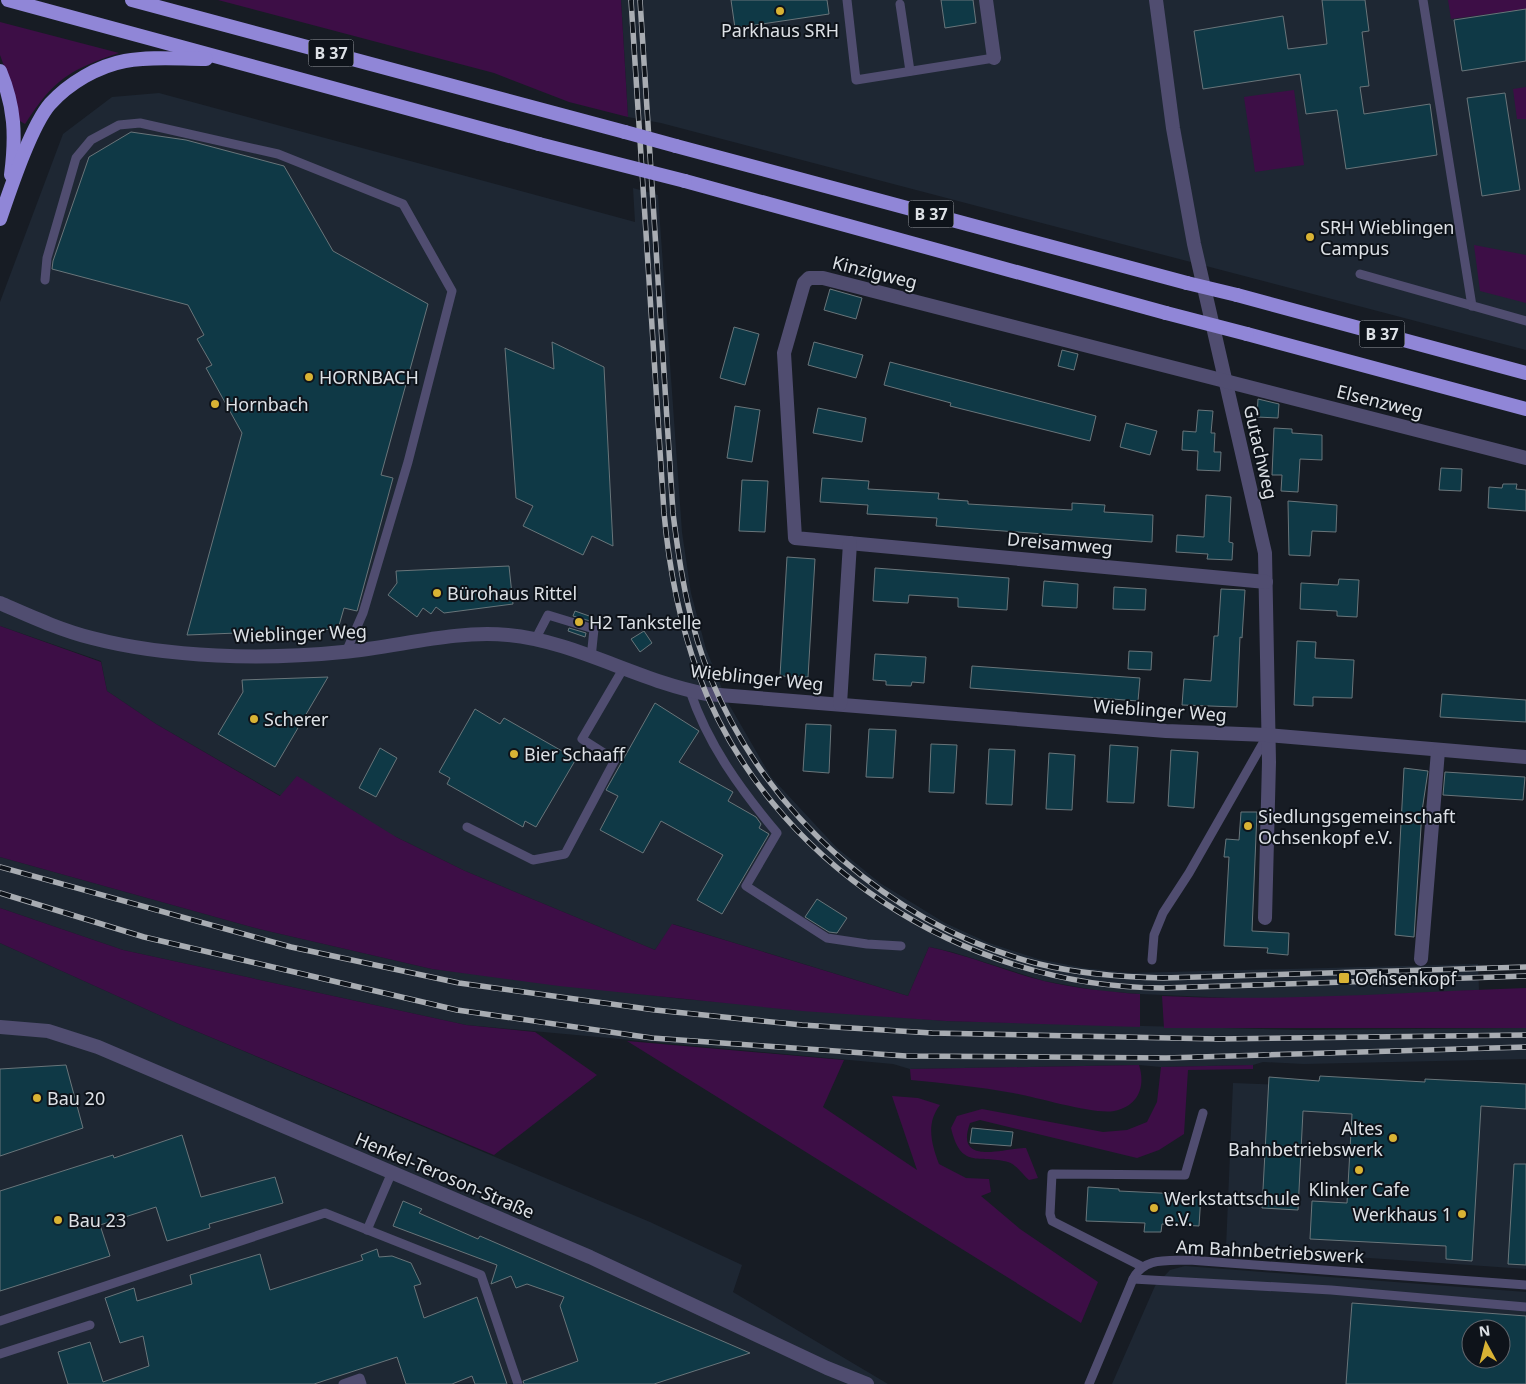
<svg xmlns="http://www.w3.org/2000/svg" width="1526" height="1384" font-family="'Noto Sans',sans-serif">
	<rect width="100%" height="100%" fill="#171c24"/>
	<g fill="#1e2733" fill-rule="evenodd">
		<path d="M 621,0 L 1526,0 L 1526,350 L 661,123 L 628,117 Z"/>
		<path d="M 159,93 L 635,222 L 633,188 L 658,195 L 682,532 L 691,593 L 706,649 L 727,701 L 771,777 L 837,848 L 880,883 L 945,923 L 989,943 L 1038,959 L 1084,968 L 1130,973 L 1478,964 L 1479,990 L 1322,998 L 1254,999 L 1140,994 L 1100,991 L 1044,981 L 952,952 L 929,947 L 908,996 L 673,924 L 655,950 L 465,871 L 396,837 L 281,796 L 156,724 L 107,691 L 101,661 L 0,626 L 0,302 L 63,134 L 112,97 Z"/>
		<path d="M 0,857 L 259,929 L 432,969 L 684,999 L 946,1021 L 1303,1030 L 1526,1028 L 1526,1059 L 1304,1064 L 1263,1062 L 1253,1065 L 1161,1067 L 1139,1065 L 910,1069 L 893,1064 L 466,1025 L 123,950 L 0,908 Z"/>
		<path d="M 0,943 L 179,1024 L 650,1222 L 742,1265 L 733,1292 L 888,1384 L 0,1384 Z"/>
		<path d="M 1233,1083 L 1526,1095 L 1526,1269 L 1226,1248 Z"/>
		<path d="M 1185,1266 L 1526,1292 L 1526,1384 L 1112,1384 L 1155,1286 L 1170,1270 ZM 1471,1329 L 1501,1329 L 1501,1359 L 1471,1359 Z"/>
	</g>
	<g fill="#3d0e46">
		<path d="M 218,0 L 621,0 L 628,117 L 569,102 L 494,73 Z"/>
		<path d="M 1448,0 L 1526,0 L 1526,9 L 1451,19 Z"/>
		<path d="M 0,22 L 119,53 C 69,70 54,79 25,124 L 18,120 L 12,88 L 0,55 Z"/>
		<path d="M 1526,87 L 1526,119 L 1517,119 L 1513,89 Z"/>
		<path d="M 1294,90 L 1304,165 L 1255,172 L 1244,97 Z"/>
		<path d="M 1474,245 L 1526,255 L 1526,303 L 1480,291 Z"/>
		<path d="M 0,626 L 101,662 L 107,691 L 156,724 L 280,796 L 297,776 L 396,837 L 465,871 L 655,950 L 672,924 L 908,996 L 929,947 C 968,955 1005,971 1044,981 C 1075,988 1108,992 1140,994 L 1140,1027 L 946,1021 L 802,1011 L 559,986 L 432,969 L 259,929 L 0,857 Z"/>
		<path d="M 0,908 L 123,950 L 466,1025 L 535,1032 L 597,1075 L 494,1155 L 179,1024 L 0,943 Z"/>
		<path d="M 1526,988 L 1526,1028 L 1164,1028 L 1162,996 C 1284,1002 1404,992 1526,988 Z"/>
		<path d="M 627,1041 L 844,1060 L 823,1107 L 917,1170 L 892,1096 L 918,1098 L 940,1105 C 926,1123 931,1143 939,1164 L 966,1178 L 989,1179 L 991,1192 L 981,1196 L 1020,1229 L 1098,1282 L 1081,1323 Z"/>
		<path d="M 1139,1065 C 1146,1087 1138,1106 1114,1111 C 1095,1115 1036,1097 1013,1093 C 979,1087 945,1083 911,1080 L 910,1069 Z"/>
		<path d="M 1253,1065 L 1253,1069 L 1188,1070 L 1184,1134 L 1159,1150 L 1137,1158 L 980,1120 L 970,1123 C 954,1167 1005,1148 1026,1148 L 1038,1178 L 1029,1180 C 1023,1175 1016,1164 1008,1162 C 978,1154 961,1170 951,1128 L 957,1116 L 982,1109 L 1103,1132 L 1127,1130 L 1147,1122 L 1157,1102 L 1161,1067 Z"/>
	</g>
	<g fill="#0f3946" stroke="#69757a" fill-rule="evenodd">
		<path d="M 731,0 L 827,0 L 829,14 L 735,28 Z"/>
		<path d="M 941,0 L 973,0 L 976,23 L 945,28 Z"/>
		<path d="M 1322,0 L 1365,0 L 1369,31 L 1362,32 L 1369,86 L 1360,87 L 1364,114 L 1430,104 L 1437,155 L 1346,169 L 1337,110 L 1306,114 L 1300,74 L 1203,89 L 1194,31 L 1283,16 L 1288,49 L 1327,44 Z"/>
		<path d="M 1526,9 L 1526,61 L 1462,71 L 1454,20 Z"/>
		<path d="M 1505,93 L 1520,190 L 1482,196 L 1467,98 Z"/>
		<path d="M 131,132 L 186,140 L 284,166 L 333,251 L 428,304 L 381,475 L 393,478 L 357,611 L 344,608 L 338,629 L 187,635 L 242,433 L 206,368 L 212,365 L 197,339 L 204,335 L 188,305 L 52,269 L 53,261 L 89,157 Z"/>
		<path d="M 830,289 L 862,298 L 856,319 L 824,310 Z"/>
		<path d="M 734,327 L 759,334 L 745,385 L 720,378 Z"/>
		<path d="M 552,342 L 604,367 L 613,546 L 592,536 L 583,555 L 523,526 L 533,506 L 516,498 L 505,348 L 554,369 Z"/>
		<path d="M 814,342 L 863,355 L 856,378 L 808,365 Z"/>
		<path d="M 1062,350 L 1078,354 L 1074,370 L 1058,366 Z"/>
		<path d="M 890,362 L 1096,416 L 1090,441 L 950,406 L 951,403 L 884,385 Z"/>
		<path d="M 1258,399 L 1279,404 L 1278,418 L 1257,417 Z"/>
		<path d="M 735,406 L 760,410 L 752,462 L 727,458 Z"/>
		<path d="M 818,408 L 866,418 L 862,442 L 813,433 Z"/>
		<path d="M 1198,410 L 1213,411 L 1211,433 L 1215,433 L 1214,452 L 1221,452 L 1220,471 L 1197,470 L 1198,451 L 1182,450 L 1183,431 L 1196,432 Z"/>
		<path d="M 1126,423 L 1157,431 L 1150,455 L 1120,447 Z"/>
		<path d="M 1274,428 L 1292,429 L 1292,433 L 1322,435 L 1322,460 L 1300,459 L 1298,492 L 1281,491 L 1282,475 L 1272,475 Z"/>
		<path d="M 1441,468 L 1462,469 L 1461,491 L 1439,490 Z"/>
		<path d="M 822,478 L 869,481 L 868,489 L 939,493 L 938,499 L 968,501 L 968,504 L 1072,510 L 1072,503 L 1105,505 L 1104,512 L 1153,515 L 1152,542 L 936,526 L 937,518 L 867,514 L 868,505 L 820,502 Z"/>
		<path d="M 742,480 L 768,481 L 765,532 L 739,531 Z"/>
		<path d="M 1503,484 L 1517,484 L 1516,489 L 1526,490 L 1526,511 L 1488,508 L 1489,487 L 1502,488 Z"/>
		<path d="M 1206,495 L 1231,497 L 1229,542 L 1233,543 L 1232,560 L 1207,559 L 1208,554 L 1176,552 L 1177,535 L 1204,537 Z"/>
		<path d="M 1288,501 L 1337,505 L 1336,532 L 1312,531 L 1310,556 L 1289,555 Z"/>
		<path d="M 787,557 L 815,559 L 808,677 L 780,676 Z"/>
		<path d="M 509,566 L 513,604 L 444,613 L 436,607 L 431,614 L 423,608 L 417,617 L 388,595 L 397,583 L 396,571 Z"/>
		<path d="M 875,568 L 1009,578 L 1007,610 L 958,607 L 958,598 L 909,595 L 908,603 L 873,601 Z"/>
		<path d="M 1339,579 L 1359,580 L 1357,617 L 1337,616 L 1337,611 L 1300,609 L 1301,583 L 1338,585 Z"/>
		<path d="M 1044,581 L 1078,584 L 1077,608 L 1042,606 Z"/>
		<path d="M 1114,587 L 1146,589 L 1145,610 L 1113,609 Z"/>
		<path d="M 1221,589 L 1245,590 L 1242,638 L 1240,637 L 1237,707 L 1182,705 L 1184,679 L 1211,681 L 1214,636 L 1218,636 Z"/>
		<path d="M 575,611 L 592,617 L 590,621 L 573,616 Z"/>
		<path d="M 569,628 L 586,633 L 585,637 L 568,631 Z"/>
		<path d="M 644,631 L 652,643 L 640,652 L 631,639 Z"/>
		<path d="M 1297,641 L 1316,642 L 1315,658 L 1354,660 L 1352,698 L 1313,697 L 1313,706 L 1294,705 Z"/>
		<path d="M 1129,651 L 1152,652 L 1151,670 L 1128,669 Z"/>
		<path d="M 875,654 L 926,657 L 924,683 L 912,682 L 911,686 L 886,685 L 886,681 L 873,680 Z"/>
		<path d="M 972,666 L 1140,678 L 1138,701 L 970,688 Z"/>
		<path d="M 328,677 L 275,767 L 218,734 L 243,692 L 242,680 Z"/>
		<path d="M 1442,694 L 1526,700 L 1526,722 L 1440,717 Z"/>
		<path d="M 655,703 L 699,731 L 679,762 L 733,792 L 728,801 L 756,817 L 761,824 L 759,828 L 769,834 L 722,914 L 697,900 L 723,855 L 661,821 L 643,853 L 600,830 L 618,796 L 606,790 Z"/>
		<path d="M 475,709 L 500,724 L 504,718 L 576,759 L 536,827 L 525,821 L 523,827 L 447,784 L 450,778 L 439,772 Z"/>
		<path d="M 806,724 L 831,725 L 829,773 L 803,771 Z"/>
		<path d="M 869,729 L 896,730 L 893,778 L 866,777 Z"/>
		<path d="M 931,744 L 957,745 L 954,793 L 929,792 Z"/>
		<path d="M 1110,745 L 1138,747 L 1134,803 L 1107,802 Z"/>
		<path d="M 380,748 L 397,758 L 376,797 L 359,788 Z"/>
		<path d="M 989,749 L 1015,750 L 1012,805 L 986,804 Z"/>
		<path d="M 1171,750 L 1198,752 L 1194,808 L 1168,806 Z"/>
		<path d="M 1049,753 L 1075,755 L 1072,810 L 1046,809 Z"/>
		<path d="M 1404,768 L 1428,771 L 1422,811 L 1414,937 L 1395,935 Z"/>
		<path d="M 1445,772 L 1525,777 L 1523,800 L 1443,795 Z"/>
		<path d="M 1241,812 L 1257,812 L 1252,931 L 1289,933 L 1288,955 L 1267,953 L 1268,948 L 1224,946 L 1229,857 L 1224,857 L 1226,839 L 1239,840 Z"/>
		<path d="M 817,899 L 847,918 L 837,933 L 829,932 L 805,917 Z"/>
		<path d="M 66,1065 L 83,1128 L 0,1156 L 0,1069 Z"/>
		<path d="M 1320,1076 L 1425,1082 L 1425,1079 L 1526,1084 L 1526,1109 L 1481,1106 L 1472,1261 L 1446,1259 L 1446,1246 L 1310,1239 L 1312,1201 L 1347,1203 L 1352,1114 L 1303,1111 L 1298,1210 L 1262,1208 L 1269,1077 L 1319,1081 Z"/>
		<path d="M 972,1128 L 1013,1132 L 1011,1146 L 970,1143 Z"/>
		<path d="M 182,1135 L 201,1197 L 275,1177 L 283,1203 L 209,1224 L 210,1228 L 167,1241 L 156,1207 L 100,1225 L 110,1256 L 0,1291 L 0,1191 L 113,1155 L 114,1158 Z"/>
		<path d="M 1514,1164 L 1526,1164 L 1526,1265 L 1508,1264 Z"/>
		<path d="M 1088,1187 L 1119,1189 L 1119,1191 L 1201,1195 L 1199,1226 L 1162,1224 L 1161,1232 L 1144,1232 L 1145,1223 L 1086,1221 Z"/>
		<path d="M 403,1201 L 422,1209 L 419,1213 L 478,1239 L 480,1236 L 750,1353 L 654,1384 L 524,1384 L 523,1381 L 578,1361 L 560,1306 L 564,1297 L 527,1284 L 516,1288 L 511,1276 L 491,1284 L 497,1265 L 393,1226 Z"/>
		<path d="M 377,1249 L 379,1257 L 392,1256 L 411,1263 L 421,1284 L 414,1286 L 424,1318 L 477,1297 L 507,1384 L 475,1384 L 472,1376 L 452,1384 L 406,1384 L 397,1357 L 314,1384 L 68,1384 L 58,1352 L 90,1342 L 103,1382 L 149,1366 L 143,1336 L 120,1343 L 105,1298 L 134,1288 L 137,1301 L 192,1284 L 190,1275 L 260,1254 L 270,1290 L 363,1260 L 361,1255 Z"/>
		<path d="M 1352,1303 L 1526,1316 L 1526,1384 L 1346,1384 ZM 1471,1329 L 1501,1329 L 1501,1359 L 1471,1359 Z"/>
	</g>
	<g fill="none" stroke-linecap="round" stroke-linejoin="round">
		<g stroke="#504d70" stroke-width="9">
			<path d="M 847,0 L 856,80 L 994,58"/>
			<path d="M 1423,0 L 1472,306"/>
			<path d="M 900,4 L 910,71"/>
			<path d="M 1360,274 L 1526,321"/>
			<path d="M 45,280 L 47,258 L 76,158 L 91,140 L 119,125 L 140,123 L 278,154 L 403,204 L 452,291 L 408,462 L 363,613 L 346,652"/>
			<path d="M 535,640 L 548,615 L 594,629 L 591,658"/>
			<path d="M 690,691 C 708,745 741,790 777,833 L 746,886 L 827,938 L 867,944 L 901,946"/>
			<path d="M 467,827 L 533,860 L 565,854 L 615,760 L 582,739 L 623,669"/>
			<path d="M 1152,960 L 1154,935 L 1163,913 L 1189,873 L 1267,736"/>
			<path d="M 367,1230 L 392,1172"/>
			<path d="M 1141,1266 L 1052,1221 L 1050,1214 L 1052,1174 L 1185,1175 L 1203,1113"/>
			<path d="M 1133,1279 L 1331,1290 L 1526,1307"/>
			<path d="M 0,1321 L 325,1213 L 481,1275 L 518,1384"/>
			<path d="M 0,1354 L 90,1325"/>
			<path d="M 343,1384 L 360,1378 L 362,1384"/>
			<path d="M 1089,1384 L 1133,1279 C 1144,1257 1167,1261 1189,1260 L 1526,1285"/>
		</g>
		<g stroke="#504d70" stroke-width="14">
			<path d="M 986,0 L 994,58"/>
			<path d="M 1156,0 L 1173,128 L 1194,244 L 1265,553 L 1269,762 L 1265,918"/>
			<path d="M 1266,582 L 795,538 L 784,353 L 804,283 L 809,278 L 823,278 L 1526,458"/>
			<path d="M 0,603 C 30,616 60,630 92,638 C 169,658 264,660 343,652 C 399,647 452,630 508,635 C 575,641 640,682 707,694 L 1166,731 L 1267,735 L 1526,757"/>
			<path d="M 840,704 L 850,543"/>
			<path d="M 1421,959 L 1438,751"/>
		</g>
		<path stroke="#504d70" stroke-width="14" d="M 0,1027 L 48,1031 L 98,1047 L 590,1257 L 827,1368 L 867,1384"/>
		<g stroke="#9086d7" stroke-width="14">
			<path d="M 8,0 L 539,144"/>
			<path d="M 132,0 L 625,132"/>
			<path d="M 0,71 C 15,107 16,136 11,175"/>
			<path d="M 676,146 L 1187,283"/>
			<path d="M 685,181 L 1166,313"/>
			<path d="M 0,219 C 10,190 31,126 50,104 C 69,83 98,66 125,61 C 151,56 179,59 206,59"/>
			<path d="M 1237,295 L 1526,373"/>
			<path d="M 1247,334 L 1526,409"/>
		</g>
		<g stroke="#a8acb2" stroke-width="5.5">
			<g id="rail">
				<path d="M 631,0 L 664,513 C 669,568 679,621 698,673 C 767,862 965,988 1163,988 L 1526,976"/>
				<path d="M 640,0 L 673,513 C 680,570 689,626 711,679 C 768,817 894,927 1039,964 C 1080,974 1121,977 1163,978 L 1526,967"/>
				<path d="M 0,867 L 291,947 L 459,983 L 655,1010 L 802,1025 L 932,1033 L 1218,1039 L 1526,1035"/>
				<path d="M 0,893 L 144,937 L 457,1010 L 652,1038 L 906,1056 L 1166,1058 L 1526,1047"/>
			</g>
		</g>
		<use href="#rail" stroke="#0e131a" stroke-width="4" stroke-dasharray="11" stroke-linecap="butt"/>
		<g stroke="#9086d7" stroke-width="14">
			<path d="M 625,132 L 676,146"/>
			<path d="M 539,144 L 685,181"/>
			<path d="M 1187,283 L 1237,295"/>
			<path d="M 1166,313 L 1247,334"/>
		</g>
	</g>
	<g fill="#d9b334" stroke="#0e131a" stroke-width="2">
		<circle cx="780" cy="11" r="5"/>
		<circle cx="1310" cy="237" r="5"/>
		<circle cx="309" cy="377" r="5"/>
		<circle cx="215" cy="404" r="5"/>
		<circle cx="437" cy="593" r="5"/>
		<circle cx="579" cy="622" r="5"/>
		<circle cx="254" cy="719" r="5"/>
		<circle cx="514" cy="754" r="5"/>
		<circle cx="1248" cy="826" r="5"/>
		<rect x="1338" y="972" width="12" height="12" rx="2.5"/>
		<circle cx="37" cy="1098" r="5"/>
		<circle cx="1393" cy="1138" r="5"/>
		<circle cx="1359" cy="1170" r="5"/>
		<circle cx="1154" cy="1208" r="5"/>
		<circle cx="1462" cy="1214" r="5"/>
		<circle cx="58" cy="1220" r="5"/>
	</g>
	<g text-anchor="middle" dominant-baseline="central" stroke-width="4" stroke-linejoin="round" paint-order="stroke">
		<g fill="#0e131a" stroke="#9fa3a9" stroke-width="1">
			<rect x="308.5" y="39.5" width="45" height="27" rx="4"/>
			<rect x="908.5" y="200.5" width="45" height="27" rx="4"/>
			<rect x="1359.5" y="320.5" width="45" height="27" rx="4"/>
		</g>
		<g font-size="16" font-weight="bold" fill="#dde1e6">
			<text x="331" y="53">B 37</text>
			<text x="931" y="214">B 37</text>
			<text x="1382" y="334">B 37</text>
		</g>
		<g font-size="18" fill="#dde1e6" stroke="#0e131a" text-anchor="start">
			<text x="780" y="30" text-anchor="middle">Parkhaus SRH</text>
			<text x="1320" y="227">SRH Wieblingen<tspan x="1320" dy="21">Campus</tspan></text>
			<text x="319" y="377">HORNBACH</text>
			<text x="225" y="404">Hornbach</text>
			<text x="447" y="593">Bürohaus Rittel</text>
			<text x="589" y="622">H2 Tankstelle</text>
			<text x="264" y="719">Scherer</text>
			<text x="524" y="754">Bier Schaaff</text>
			<text x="1258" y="816">Siedlungsgemeinschaft<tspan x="1258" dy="21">Ochsenkopf e.V.</tspan></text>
			<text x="1355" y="978">Ochsenkopf</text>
			<text x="47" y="1098">Bau 20</text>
			<text x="1383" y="1128" text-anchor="end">Altes<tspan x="1383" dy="21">Bahnbetriebswerk</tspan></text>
			<text x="1359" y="1189" text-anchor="middle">Klinker Cafe</text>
			<text x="1164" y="1198">Werkstattschule<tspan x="1164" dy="21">e.V.</tspan></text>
			<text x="1452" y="1214" text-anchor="end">Werkhaus 1</text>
			<text x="68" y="1220">Bau 23</text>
		</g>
		<g font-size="18" fill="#dde1e6" stroke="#0e131a">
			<text transform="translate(875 272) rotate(14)">Kinzigweg</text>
			<text transform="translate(1380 401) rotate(14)">Elsenzweg</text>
			<text transform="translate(1261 452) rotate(77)">Gutachweg</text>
			<text transform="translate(1060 543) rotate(5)">Dreisamweg</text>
			<text transform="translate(300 633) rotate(-2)">Wieblinger Weg</text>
			<text transform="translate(757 677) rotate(6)">Wieblinger Weg</text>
			<text transform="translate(1160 710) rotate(4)">Wieblinger Weg</text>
			<text transform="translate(445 1175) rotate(23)">Henkel-Teroson-Straße</text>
			<text transform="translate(1270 1251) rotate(3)">Am Bahnbetriebswerk</text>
		</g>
	</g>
	<g transform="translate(1486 1344) rotate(353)"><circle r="24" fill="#0e131a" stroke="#61656c"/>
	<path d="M0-4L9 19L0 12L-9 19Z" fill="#d9b334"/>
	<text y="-8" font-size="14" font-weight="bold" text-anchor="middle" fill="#dde1e6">N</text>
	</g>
</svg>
